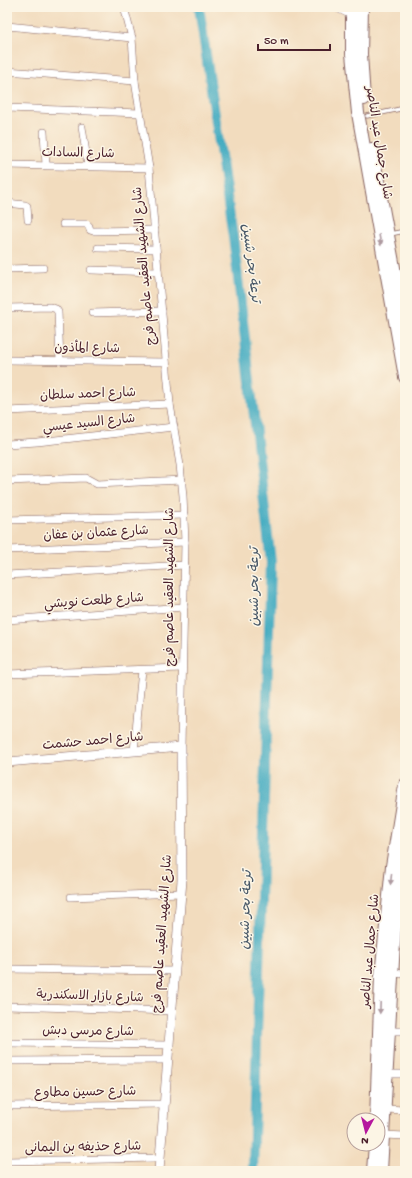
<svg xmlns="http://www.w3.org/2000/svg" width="412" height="1178" font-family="'Gochi Hand','Playpen Sans Arabic',sans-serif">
	<rect width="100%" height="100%" fill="#fcf5e5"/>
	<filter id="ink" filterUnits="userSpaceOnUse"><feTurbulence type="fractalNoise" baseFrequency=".025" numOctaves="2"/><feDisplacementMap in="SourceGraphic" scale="8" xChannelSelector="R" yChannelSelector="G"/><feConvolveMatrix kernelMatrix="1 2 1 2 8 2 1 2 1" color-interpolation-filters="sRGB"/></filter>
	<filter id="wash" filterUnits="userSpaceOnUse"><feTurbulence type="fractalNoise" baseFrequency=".012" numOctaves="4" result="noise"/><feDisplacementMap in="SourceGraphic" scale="16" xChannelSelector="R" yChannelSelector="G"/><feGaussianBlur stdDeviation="0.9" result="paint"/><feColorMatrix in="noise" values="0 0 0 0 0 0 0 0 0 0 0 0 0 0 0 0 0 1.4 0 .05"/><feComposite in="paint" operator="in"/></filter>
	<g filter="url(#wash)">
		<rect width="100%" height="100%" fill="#f2dcbe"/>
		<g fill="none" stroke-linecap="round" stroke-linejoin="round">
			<path stroke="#42abc1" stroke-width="10" d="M 199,7 L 234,244 L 271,562 L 253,1171"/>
		</g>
	</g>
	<g filter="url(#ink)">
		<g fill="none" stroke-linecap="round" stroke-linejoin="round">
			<g stroke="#85615e" stroke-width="5">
				<g id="service">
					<path d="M 367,116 L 405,108"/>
					<path d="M 390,234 L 405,231"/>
				</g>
			</g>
			<g stroke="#85615e" stroke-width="8">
				<g id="minor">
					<path d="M 124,7 L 132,38 L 135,81 L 149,168 L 170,404 L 180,465 L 183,496 L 185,542 L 181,747"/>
					<path d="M 335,7 L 351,15"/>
					<path d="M 7,26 L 132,38"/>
					<path d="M 7,71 L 135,81"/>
					<path d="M 7,108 L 140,113"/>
					<path d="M 82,127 L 88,166"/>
					<path d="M 7,128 L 8,165"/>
					<path d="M 44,132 L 46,165"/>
					<path d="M 7,165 L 149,168"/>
					<path d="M 7,203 L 25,205 L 27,206 L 28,220"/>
					<path d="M 63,224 L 87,224 L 89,226 L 90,230 L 93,231 L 155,230"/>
					<path d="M 98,248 L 156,249"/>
					<path d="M 7,269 L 43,268"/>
					<path d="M 91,270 L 158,272"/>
					<path d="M 7,308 L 50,307 L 56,309 L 58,312 L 60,361"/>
					<path d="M 92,313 L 162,311"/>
					<path d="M 7,360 L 166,362"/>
					<path d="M 7,411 L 170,404"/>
					<path d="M 7,444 L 37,442 L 174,427"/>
					<path d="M 7,481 L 86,478 L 97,484 L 182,480"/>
					<path d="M 7,520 L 184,515"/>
					<path d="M 7,550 L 185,542"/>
					<path d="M 7,575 L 185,565"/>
					<path d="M 7,620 L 184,607"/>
					<path d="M 7,674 L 182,668"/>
					<path d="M 134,751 L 142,670"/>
					<path d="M 71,897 L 181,893"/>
					<path d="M 395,925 L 405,925"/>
					<path d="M 7,969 L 175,971"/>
					<path d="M 392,973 L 405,974"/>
					<path d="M 7,1006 L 172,1011"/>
					<path d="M 385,1031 L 405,1031"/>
					<path d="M 7,1043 L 169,1045"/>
					<path d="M 7,1061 L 167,1060"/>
					<path d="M 386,1074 L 405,1074"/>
					<path d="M 7,1106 L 164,1104"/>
					<path d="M 385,1109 L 405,1110"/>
					<path d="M 384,1135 L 405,1136"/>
					<path d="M 7,1161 L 159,1158"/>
				</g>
			</g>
			<g stroke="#85615e" stroke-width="10">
				<path id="tertiary" d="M 7,762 L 181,747 L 182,880 L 159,1171"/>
			</g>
			<g stroke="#85615e" stroke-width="14">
				<g id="primary">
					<path d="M 352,7 L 352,54 L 358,113 L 405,377"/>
					<path d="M 362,7 L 361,54 L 364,99"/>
					<path d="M 372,149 L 405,327"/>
					<path d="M 376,1120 L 381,976 L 392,866 L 405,785"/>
					<path d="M 373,1171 L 375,1144"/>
					<path d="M 381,1171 L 395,925 L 405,843"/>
				</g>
			</g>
			<use href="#service" stroke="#fff" stroke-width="3.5"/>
			<use href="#minor" stroke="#fff" stroke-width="7"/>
			<use href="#tertiary" stroke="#fff" stroke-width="9"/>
			<use href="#primary" stroke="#fff" stroke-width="12"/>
		</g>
		<defs><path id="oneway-solid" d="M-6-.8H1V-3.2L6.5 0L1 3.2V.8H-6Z"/></defs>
		<g fill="#ae9aa0">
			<use href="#oneway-solid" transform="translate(380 240) rotate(80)"/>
			<use href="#oneway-solid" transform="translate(391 879) rotate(96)"/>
			<use href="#oneway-solid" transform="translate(380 1008) rotate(92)"/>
		</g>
	</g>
	<g text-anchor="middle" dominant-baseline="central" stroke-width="3" stroke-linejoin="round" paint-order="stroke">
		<g font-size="13" fill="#4a1f2b" stroke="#fcf5e5">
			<text transform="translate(378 143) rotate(81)">شارع جمال عبد الناصر</text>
			<text transform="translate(78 154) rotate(1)">شارع السادات</text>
			<text transform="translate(145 266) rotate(-95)">شارع الشهيد العقيد عاصم فرج</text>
			<text transform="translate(87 349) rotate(1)">شارع المأذون</text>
			<text transform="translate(88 395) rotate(-2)">شارع احمد سلطان</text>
			<text transform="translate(89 424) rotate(-6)">شارع السيد عيسي</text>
			<text transform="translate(96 534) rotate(-3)">شارع عثمان بن عفان</text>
			<text transform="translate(170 587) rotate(-90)">شارع الشهيد العقيد عاصم فرج</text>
			<text transform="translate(94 602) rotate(-4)">شارع طلعت نويشي</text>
			<text transform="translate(93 742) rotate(-5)">شارع احمد حشمت</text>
			<text transform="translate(163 934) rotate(-86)">شارع الشهيد العقيد عاصم فرج</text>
			<text transform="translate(371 951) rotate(-85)">شارع جمال عبد الناصر</text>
			<text transform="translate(90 997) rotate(2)">شارع بازار الاسكندرية</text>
			<text transform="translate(88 1032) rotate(1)">شارع مرسى دبش</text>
			<text transform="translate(85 1093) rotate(-1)">شارع حسين مطاوع</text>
			<text transform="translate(83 1148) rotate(-1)">شارع حذيفه بن اليمانى</text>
		</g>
		<g font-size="14" font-style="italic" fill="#475767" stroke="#fcf5e5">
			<text transform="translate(250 263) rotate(83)">ترعة بحر شبين</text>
			<text transform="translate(255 587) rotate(-90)">ترعة بحر شبين</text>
			<text transform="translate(247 910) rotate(-88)">ترعة بحر شبين</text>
		</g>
	</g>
	<rect width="412" height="1178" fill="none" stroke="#fcf5e5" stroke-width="24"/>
	<g transform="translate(366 1132) rotate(187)"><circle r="19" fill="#fcf5e5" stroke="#b59f9b"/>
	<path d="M0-3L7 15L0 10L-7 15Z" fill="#b5179e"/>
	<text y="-6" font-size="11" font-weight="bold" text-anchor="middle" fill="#4a1f2b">N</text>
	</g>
	<path d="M258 44v6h72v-6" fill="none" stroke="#4a1f2b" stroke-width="2"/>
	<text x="264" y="44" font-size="12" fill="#4a1f2b" stroke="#fcf5e5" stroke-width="3" paint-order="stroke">50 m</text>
</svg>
